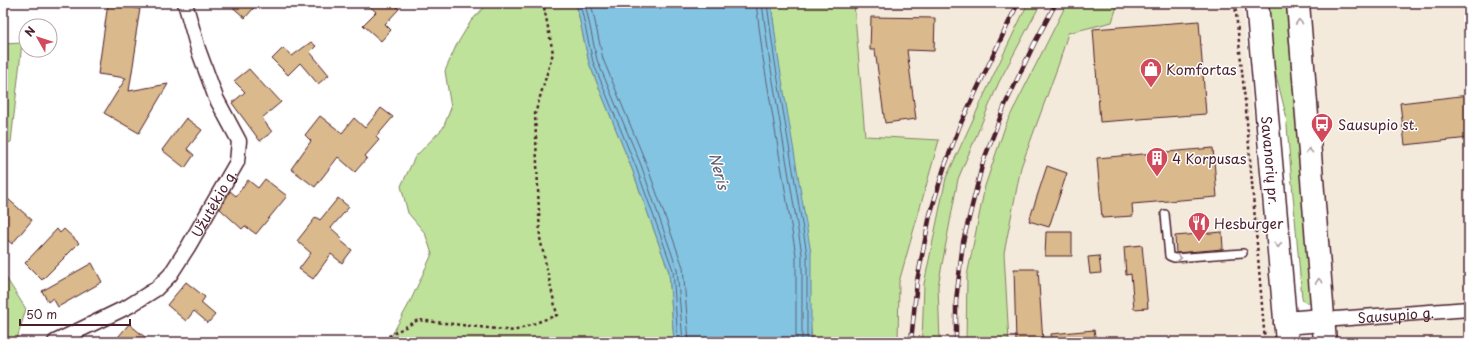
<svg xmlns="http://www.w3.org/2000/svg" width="1472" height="345" font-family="'Playpen Sans',sans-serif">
	<rect width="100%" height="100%" fill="#fff"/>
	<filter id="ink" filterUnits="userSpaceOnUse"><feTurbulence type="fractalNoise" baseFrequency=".025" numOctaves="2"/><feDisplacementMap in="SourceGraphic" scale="8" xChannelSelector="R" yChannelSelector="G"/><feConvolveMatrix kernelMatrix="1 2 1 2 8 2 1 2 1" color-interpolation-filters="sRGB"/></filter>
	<g filter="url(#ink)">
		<g fill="#f4eadc">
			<path d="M 854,3 L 1243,3 L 1274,342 L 898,342 L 899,282 L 939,140 L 865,136 Z"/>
			<path d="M 1302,3 L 1469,3 L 1469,342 L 1331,342 Z"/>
		</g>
		<g fill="#bfe29b" stroke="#848063">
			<path d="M 488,3 L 576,3 L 589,63 L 632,169 L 669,272 L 674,342 L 388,342 L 410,302 L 432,254 L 425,233 L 408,213 L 401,186 L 415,157 L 443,128 L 451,108 L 445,71 L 456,46 L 471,21 Z"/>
			<path d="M 771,3 L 854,3 L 865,136 L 939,140 L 899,282 L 898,342 L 811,342 L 812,338 Z"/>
			<path d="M 1028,3 L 1041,3 L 999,82 L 958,179 L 938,286 L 940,342 L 922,342 L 924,284 L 946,178 L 993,76 Z"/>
			<path d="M 1067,3 L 1118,3 L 1112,22 L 1068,33 L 1059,63 L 1021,167 L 1004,253 L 1009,342 L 966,342 L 967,276 L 985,186 L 1006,124 Z"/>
			<path d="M 1267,3 L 1286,3 L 1311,296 L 1309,303 L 1303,301 L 1302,298 L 1286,115 L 1272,59 Z"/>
			<path d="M 22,43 L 11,142 L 3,144 L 3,44 Z"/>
			<path d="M 3,273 L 26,309 L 16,342 L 3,342 Z"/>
		</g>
		<path fill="#82c4e2" stroke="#6c8299" d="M 576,3 L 771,3 L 778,56 L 811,253 L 811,342 L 674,342 L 669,272 L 632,169 L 589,63 Z"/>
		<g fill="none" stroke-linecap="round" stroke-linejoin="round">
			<g stroke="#606174" stroke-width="1">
				<path d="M 580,3 L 593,62 L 636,167 L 673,270 L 678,342"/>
				<path d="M 585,3 L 597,60 L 641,165 L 677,269 L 683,342"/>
				<path d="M 591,3 L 603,59 L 646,163 L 683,267 L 689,342"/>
				<path d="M 756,3 L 763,58 L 796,255 L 796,342"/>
				<path d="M 762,3 L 769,57 L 802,254 L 802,342"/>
				<path d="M 767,3 L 774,56 L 807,254 L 807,342"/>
			</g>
		</g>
		<g fill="#dab98c" stroke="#4a1f2b">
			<path d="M 108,3 L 127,3 L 126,6 L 140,9 L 135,40 L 137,40 L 129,91 L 168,84 L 139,133 L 104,113 L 126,78 L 98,74 Z"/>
			<path d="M 228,3 L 258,3 L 245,18 Z"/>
			<path d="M 366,3 L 393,3 L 399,9 L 385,24 L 391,30 L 381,41 L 363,25 L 376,12 Z"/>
			<path d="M 871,17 L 935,18 L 934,51 L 907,50 L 916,119 L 885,123 L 875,50 L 870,50 Z"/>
			<path d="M 1199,21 L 1206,114 L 1100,122 L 1093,29 Z"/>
			<path d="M 311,42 L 316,46 L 310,52 L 329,75 L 318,84 L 300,63 L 288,75 L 272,59 L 283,48 L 292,56 Z"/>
			<path d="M 249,69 L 268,90 L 269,89 L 281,102 L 262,118 L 272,132 L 260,141 L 232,103 L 245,92 L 234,81 Z"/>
			<path d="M 1469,95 L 1469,138 L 1405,145 L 1400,103 Z"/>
			<path d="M 381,108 L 393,117 L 376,137 L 379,140 L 365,156 L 367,158 L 355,172 L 338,157 L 315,187 L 291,169 L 311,141 L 305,135 L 320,116 L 342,133 L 354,118 L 365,128 Z"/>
			<path d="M 186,118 L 202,130 L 187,149 L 194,155 L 185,168 L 162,150 Z"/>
			<path d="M 1213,148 L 1217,197 L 1132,204 L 1133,216 L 1102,218 L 1097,158 Z"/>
			<path d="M 1047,166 L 1067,173 L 1049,227 L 1029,221 Z"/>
			<path d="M 265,179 L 287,196 L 256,234 L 245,226 L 242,229 L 220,209 L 230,191 L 236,196 L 248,180 L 258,188 Z"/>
			<path d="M 338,198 L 349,207 L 331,228 L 342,238 L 340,240 L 352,250 L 342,263 L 331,254 L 313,279 L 299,269 L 311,253 L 297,241 L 316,217 L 320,220 Z"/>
			<path d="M 8,199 L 32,220 L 12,244 L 3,236 L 3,205 Z"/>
			<path d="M 57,229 L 60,233 L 64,229 L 79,243 L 42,280 L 25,263 Z"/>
			<path d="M 1046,232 L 1072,232 L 1072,256 L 1045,256 Z"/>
			<path d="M 1222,232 L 1223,249 L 1176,253 L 1175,236 Z"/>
			<path d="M 1142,245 L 1148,308 L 1134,309 L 1131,274 L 1126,275 L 1124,247 Z"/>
			<path d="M 1099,256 L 1101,273 L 1090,274 L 1088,257 Z"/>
			<path d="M 92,263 L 102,282 L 58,307 L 53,298 L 48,302 L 42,291 Z"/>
			<path d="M 1014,269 L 1038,269 L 1043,342 L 1016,342 Z"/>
			<path d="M 186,282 L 205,297 L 201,303 L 215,315 L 208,323 L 194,311 L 186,321 L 167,305 Z"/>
			<path d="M 129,324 L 151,342 L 114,342 Z"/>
			<path d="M 1094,330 L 1096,342 L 1052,342 L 1051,334 Z"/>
		</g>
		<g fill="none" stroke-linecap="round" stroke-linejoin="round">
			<g stroke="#4a1f2b" stroke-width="10">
				<path id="service" d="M 1165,214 L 1169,256 L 1174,258 L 1243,253"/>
			</g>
			<g stroke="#4a1f2b" stroke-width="17">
				<g id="minor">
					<path id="s1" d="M 1323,320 L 1469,309"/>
					<path id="s2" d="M 55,342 L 129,306 L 156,289 L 170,275 L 188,247 L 237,162 L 239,141 L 216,98 L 198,49 L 185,3"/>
				</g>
			</g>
			<g stroke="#4a1f2b" stroke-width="25">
				<g id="trunk">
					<path id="s3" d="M 1257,3 L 1287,342"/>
					<path d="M 1298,3 L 1325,342"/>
					<path d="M 1285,323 L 1323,320"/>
				</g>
			</g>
			<g stroke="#4a1f2b" stroke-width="2.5" stroke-dasharray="3 3" stroke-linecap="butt">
				<path d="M 1235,3 L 1246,110 L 1265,342"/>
				<path d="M 378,342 L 418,320 L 514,331 L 557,315 L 540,238 L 535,114 L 553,53 L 544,7 L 542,3"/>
			</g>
			<use href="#service" stroke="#fff" stroke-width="7"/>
			<use href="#minor" stroke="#fff" stroke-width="14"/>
			<use href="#trunk" stroke="#fff" stroke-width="22"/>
			<g stroke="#4a1f2b" stroke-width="4.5">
				<g id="rail">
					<path d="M 911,342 L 917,281 L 930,215 L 944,168 L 960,125 L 1018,3"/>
					<path d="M 956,342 L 956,301 L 963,242 L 983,162 L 1005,105 L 1034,44 L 1056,3"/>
				</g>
			</g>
			<use href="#rail" stroke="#fff" stroke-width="3" stroke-dasharray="9" stroke-linecap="butt"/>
		</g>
		<defs><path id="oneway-chevron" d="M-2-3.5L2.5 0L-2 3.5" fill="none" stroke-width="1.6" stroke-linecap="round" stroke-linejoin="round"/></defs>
		<g stroke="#ae9aa0">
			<use href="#oneway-chevron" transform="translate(1299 22) rotate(-94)"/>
			<use href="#oneway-chevron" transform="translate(1309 151) rotate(-94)"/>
			<use href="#oneway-chevron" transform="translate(1278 245) rotate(85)"/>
			<use href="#oneway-chevron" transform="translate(1179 258) rotate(-2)"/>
			<use href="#oneway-chevron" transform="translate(1319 281) rotate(-94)"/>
		</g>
	</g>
	<defs>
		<g id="shop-pin" transform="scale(1.15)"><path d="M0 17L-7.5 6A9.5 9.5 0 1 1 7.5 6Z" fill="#d1495b" stroke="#fff"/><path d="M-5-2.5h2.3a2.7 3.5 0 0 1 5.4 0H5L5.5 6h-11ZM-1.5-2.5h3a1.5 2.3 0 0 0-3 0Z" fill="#fff"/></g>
		<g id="bus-pin" transform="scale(1.15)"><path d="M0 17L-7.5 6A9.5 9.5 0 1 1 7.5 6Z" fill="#d1495b" stroke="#fff"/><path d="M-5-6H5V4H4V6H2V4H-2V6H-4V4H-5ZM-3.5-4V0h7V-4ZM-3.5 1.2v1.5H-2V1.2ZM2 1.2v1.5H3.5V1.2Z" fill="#fff"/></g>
		<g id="building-pin" transform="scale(1.15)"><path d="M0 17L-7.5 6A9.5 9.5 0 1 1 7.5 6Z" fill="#d1495b" stroke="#fff"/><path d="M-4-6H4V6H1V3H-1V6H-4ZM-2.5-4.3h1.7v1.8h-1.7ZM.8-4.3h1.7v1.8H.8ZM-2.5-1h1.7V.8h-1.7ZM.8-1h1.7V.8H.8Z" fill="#fff"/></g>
		<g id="restaurant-pin" transform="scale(1.15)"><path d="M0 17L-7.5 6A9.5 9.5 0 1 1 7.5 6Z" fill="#d1495b" stroke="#fff"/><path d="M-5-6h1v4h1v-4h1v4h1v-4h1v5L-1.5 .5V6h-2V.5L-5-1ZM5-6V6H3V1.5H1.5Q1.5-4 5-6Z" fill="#fff"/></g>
	</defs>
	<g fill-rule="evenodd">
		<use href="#shop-pin" x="1151" y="69"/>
		<use href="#bus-pin" x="1322" y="124"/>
		<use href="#building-pin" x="1157" y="158"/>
		<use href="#restaurant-pin" x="1199" y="223"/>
	</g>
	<g text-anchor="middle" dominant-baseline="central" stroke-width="3" stroke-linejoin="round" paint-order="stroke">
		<g font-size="14" fill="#4a1f2b" stroke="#fff" text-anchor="start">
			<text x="1166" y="69">Komfortas</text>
			<text x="1338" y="124">Sausupio st.</text>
			<text x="1172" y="158">4 Korpusas</text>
			<text x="1214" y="223">Hesburger</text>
		</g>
		<g font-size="14" fill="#4a1f2b" stroke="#fff">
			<text stroke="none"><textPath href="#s3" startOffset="158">Savanorių pr.</textPath></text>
			<text stroke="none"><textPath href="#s2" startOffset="218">Užutėkio g.</textPath></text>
			<text stroke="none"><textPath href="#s1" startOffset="73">Sausupio g.</textPath></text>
		</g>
		<g font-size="15" font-style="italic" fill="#5e596b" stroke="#fff">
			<text transform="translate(720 171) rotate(75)">Neris</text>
		</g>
	</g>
	<rect width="1472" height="345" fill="none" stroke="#fff" stroke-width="16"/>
	<rect x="8" y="8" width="1456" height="329" fill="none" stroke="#4a1f2b" stroke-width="1.5" filter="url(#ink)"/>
	<g transform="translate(38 38) rotate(309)"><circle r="19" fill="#ffffff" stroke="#b7a5aa"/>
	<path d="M0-3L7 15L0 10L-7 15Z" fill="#d1495b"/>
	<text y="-6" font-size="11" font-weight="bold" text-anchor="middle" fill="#4a1f2b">N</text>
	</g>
	<path d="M20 319v6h110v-6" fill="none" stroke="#4a1f2b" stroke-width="2"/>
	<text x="26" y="319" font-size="12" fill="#4a1f2b" stroke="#ffffff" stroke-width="3" paint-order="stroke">50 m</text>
</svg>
